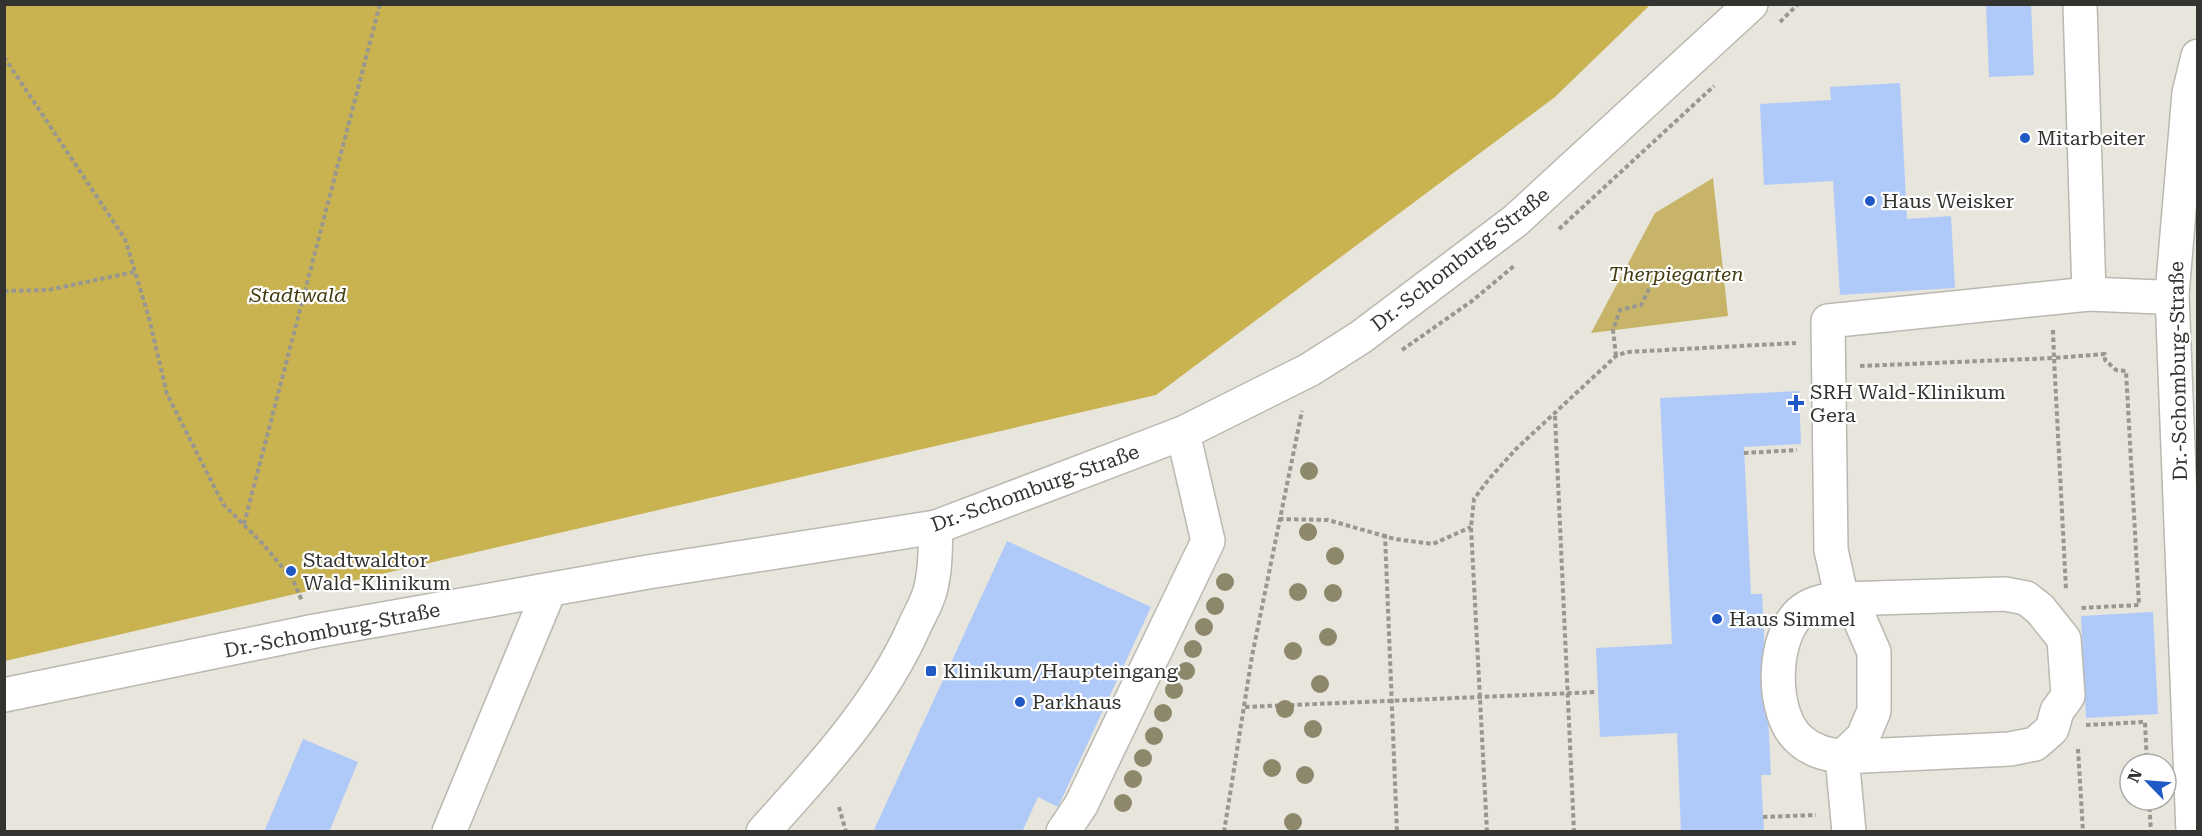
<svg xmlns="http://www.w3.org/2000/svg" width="2202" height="836" font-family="'Roboto Serif',serif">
	<rect width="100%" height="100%" fill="#e7e5dc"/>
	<path fill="#c7b469" d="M 1713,178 L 1728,316 L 1591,333 L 1655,213 Z"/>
	<path fill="#c9b250" d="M 4,5 L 5,4 L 1650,5 L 1555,97 L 1156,395 L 5,661 Z"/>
	<g fill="#afc9f9">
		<path d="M 1986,4 L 2031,4 L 2034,75 L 1989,77 Z"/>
		<path d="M 1900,83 L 1907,219 L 1951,216 L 1955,288 L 1840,295 L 1833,181 L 1764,185 L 1760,104 L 1831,100 L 1830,87 Z"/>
		<path d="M 1799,391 L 1801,444 L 1744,447 L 1751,594 L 1762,594 L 1771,775 L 1761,775 L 1764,832 L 1681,832 L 1677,733 L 1600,737 L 1596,648 L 1672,644 L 1660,398 Z"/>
		<path d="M 1007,541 L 1151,607 L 1058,807 L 1038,797 L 1022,832 L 873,832 Z"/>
		<path d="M 2153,612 L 2158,714 L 2086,718 L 2081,616 Z"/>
		<path d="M 303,739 L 358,762 L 329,832 L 264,832 Z"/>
	</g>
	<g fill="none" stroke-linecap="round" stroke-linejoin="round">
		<g stroke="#bab8b0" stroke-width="36">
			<g id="minor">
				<path d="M 2080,4 L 2089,294"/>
				<path d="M 2005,594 L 2026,598 L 2040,609 L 2064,639 L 2068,696 L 2057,711 L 2052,729 L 2035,744 L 2010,749 L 1842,757 L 1863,737 L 1874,711 L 1874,652 L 1860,620 L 1842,599 Z"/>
				<path d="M 4,695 L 315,631 L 648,572 L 936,527 L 1183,433 L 1309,370 L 1361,337 L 1515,221 L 1751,4"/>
				<path d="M 449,832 L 549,591"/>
				<path d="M 763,832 C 820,769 881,703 915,625 C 920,614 927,603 930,591 C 936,570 935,549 936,527"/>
				<path d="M 1063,832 L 1081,805 L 1208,541 L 1183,433"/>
				<path d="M 1849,832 L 1842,757 C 1826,754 1812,751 1800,740 C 1770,715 1771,634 1803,610 C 1815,601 1828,600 1842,599 L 1831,550 L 1828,321 L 2089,294 L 2159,297 L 2172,294"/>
				<path d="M 2193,832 L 2172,294 L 2189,93 L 2198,56"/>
			</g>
		</g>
		<g stroke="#989790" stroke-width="4" stroke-dasharray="4.5 3" stroke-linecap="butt">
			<path d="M 1780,22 L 1798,4"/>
			<path d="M 4,57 L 125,239 L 149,318 L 167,394 L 223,504 L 262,543 L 293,580 L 302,601"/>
			<path d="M 1559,229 L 1714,86"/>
			<path d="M 4,291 L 48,290 L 134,272"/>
			<path d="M 2053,330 L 2054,358 L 2105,354 L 2105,360 L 2116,370 L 2126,371 L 2139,605 L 2081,608"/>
			<path d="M 1402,350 L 1472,301 L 1514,266"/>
			<path d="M 1616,356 L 1613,330 L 1620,310 L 1641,305 L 1656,275"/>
			<path d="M 1860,366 L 2054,358 L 2066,589"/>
			<path d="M 1555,416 L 1574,832"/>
			<path d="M 1744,453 L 1797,450"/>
			<path d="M 1279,519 L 1328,520 L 1395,539 L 1433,544 L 1471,527"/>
			<path d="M 244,524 L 380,4"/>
			<path d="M 1385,534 L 1397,832"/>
			<path d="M 1245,707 L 1597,692"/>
			<path d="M 2086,725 L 2145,722 L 2147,764"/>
			<path d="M 2078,749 L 2083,832"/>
			<path d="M 2149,800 L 2151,832"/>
			<path d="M 839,807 L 846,832"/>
			<path d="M 1763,817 L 1816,815"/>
			<path d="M 1224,832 L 1252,656 L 1302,411"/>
			<path d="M 1487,832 L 1471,527 L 1474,499 L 1489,479 L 1516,449 L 1616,356 L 1627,352 L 1796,343"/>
		</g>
		<use href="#minor" stroke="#fff" stroke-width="33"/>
	</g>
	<g fill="#8d886c">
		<circle cx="1309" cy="471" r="9"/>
		<circle cx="1308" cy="532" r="9"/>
		<circle cx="1335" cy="556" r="9"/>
		<circle cx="1225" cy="582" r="9"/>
		<circle cx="1298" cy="592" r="9"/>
		<circle cx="1333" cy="593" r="9"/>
		<circle cx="1215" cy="606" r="9"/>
		<circle cx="1204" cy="627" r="9"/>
		<circle cx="1328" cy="637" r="9"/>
		<circle cx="1193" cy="649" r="9"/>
		<circle cx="1293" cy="651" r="9"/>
		<circle cx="1186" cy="671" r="9"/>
		<circle cx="1320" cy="684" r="9"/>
		<circle cx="1174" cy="690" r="9"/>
		<circle cx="1285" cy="709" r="9"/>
		<circle cx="1163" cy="713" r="9"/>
		<circle cx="1313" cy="729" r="9"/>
		<circle cx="1154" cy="736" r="9"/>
		<circle cx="1143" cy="758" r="9"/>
		<circle cx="1272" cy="768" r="9"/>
		<circle cx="1305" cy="775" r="9"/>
		<circle cx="1133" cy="779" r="9"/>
		<circle cx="1123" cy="803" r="9"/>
		<circle cx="1293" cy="822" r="9"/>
	</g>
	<g fill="#2058c5" stroke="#fff" stroke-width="2">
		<circle cx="2025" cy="138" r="6"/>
		<circle cx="1870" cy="201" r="6"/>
		<path d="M1793 394h6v6h6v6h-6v6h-6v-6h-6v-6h6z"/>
		<circle cx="291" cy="571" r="6"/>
		<circle cx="1717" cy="619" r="6"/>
		<rect x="925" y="665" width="12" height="12" rx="3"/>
		<circle cx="1020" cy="702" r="6"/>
	</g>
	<g text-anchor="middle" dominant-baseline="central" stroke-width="4.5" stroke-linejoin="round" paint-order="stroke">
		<g font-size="20" fill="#33332f" stroke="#fff" text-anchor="start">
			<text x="2037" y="138">Mitarbeiter</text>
			<text x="1882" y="201">Haus Weisker</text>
			<text x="1810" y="392">SRH Wald-Klinikum<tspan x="1810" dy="23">Gera</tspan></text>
			<text x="303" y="560">Stadtwaldtor<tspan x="303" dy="23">Wald-Klinikum</tspan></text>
			<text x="1729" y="619">Haus Simmel</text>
			<text x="943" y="671">Klinikum/Haupteingang</text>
			<text x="1032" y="702">Parkhaus</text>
		</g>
		<g font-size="20" fill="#33332f" stroke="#fff">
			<text transform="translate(1460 259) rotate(-38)">Dr.-Schomburg-Straße</text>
			<text transform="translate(2178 371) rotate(-91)">Dr.-Schomburg-Straße</text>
			<text transform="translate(1035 488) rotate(-20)">Dr.-Schomburg-Straße</text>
			<text transform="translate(332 630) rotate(-11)">Dr.-Schomburg-Straße</text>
		</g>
		<g font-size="20" font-style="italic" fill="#443b11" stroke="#fff">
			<text x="1676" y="274">Therpiegarten</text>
			<text x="298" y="295">Stadtwald</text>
		</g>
	</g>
	<rect width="2202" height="836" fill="none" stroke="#33332f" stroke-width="12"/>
	<g transform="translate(2148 782) rotate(295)"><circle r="28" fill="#ffffff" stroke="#adadac" stroke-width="1.5"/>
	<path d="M0-4.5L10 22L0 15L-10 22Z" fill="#2058c5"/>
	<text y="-9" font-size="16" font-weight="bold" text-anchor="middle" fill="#33332f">N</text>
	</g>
</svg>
